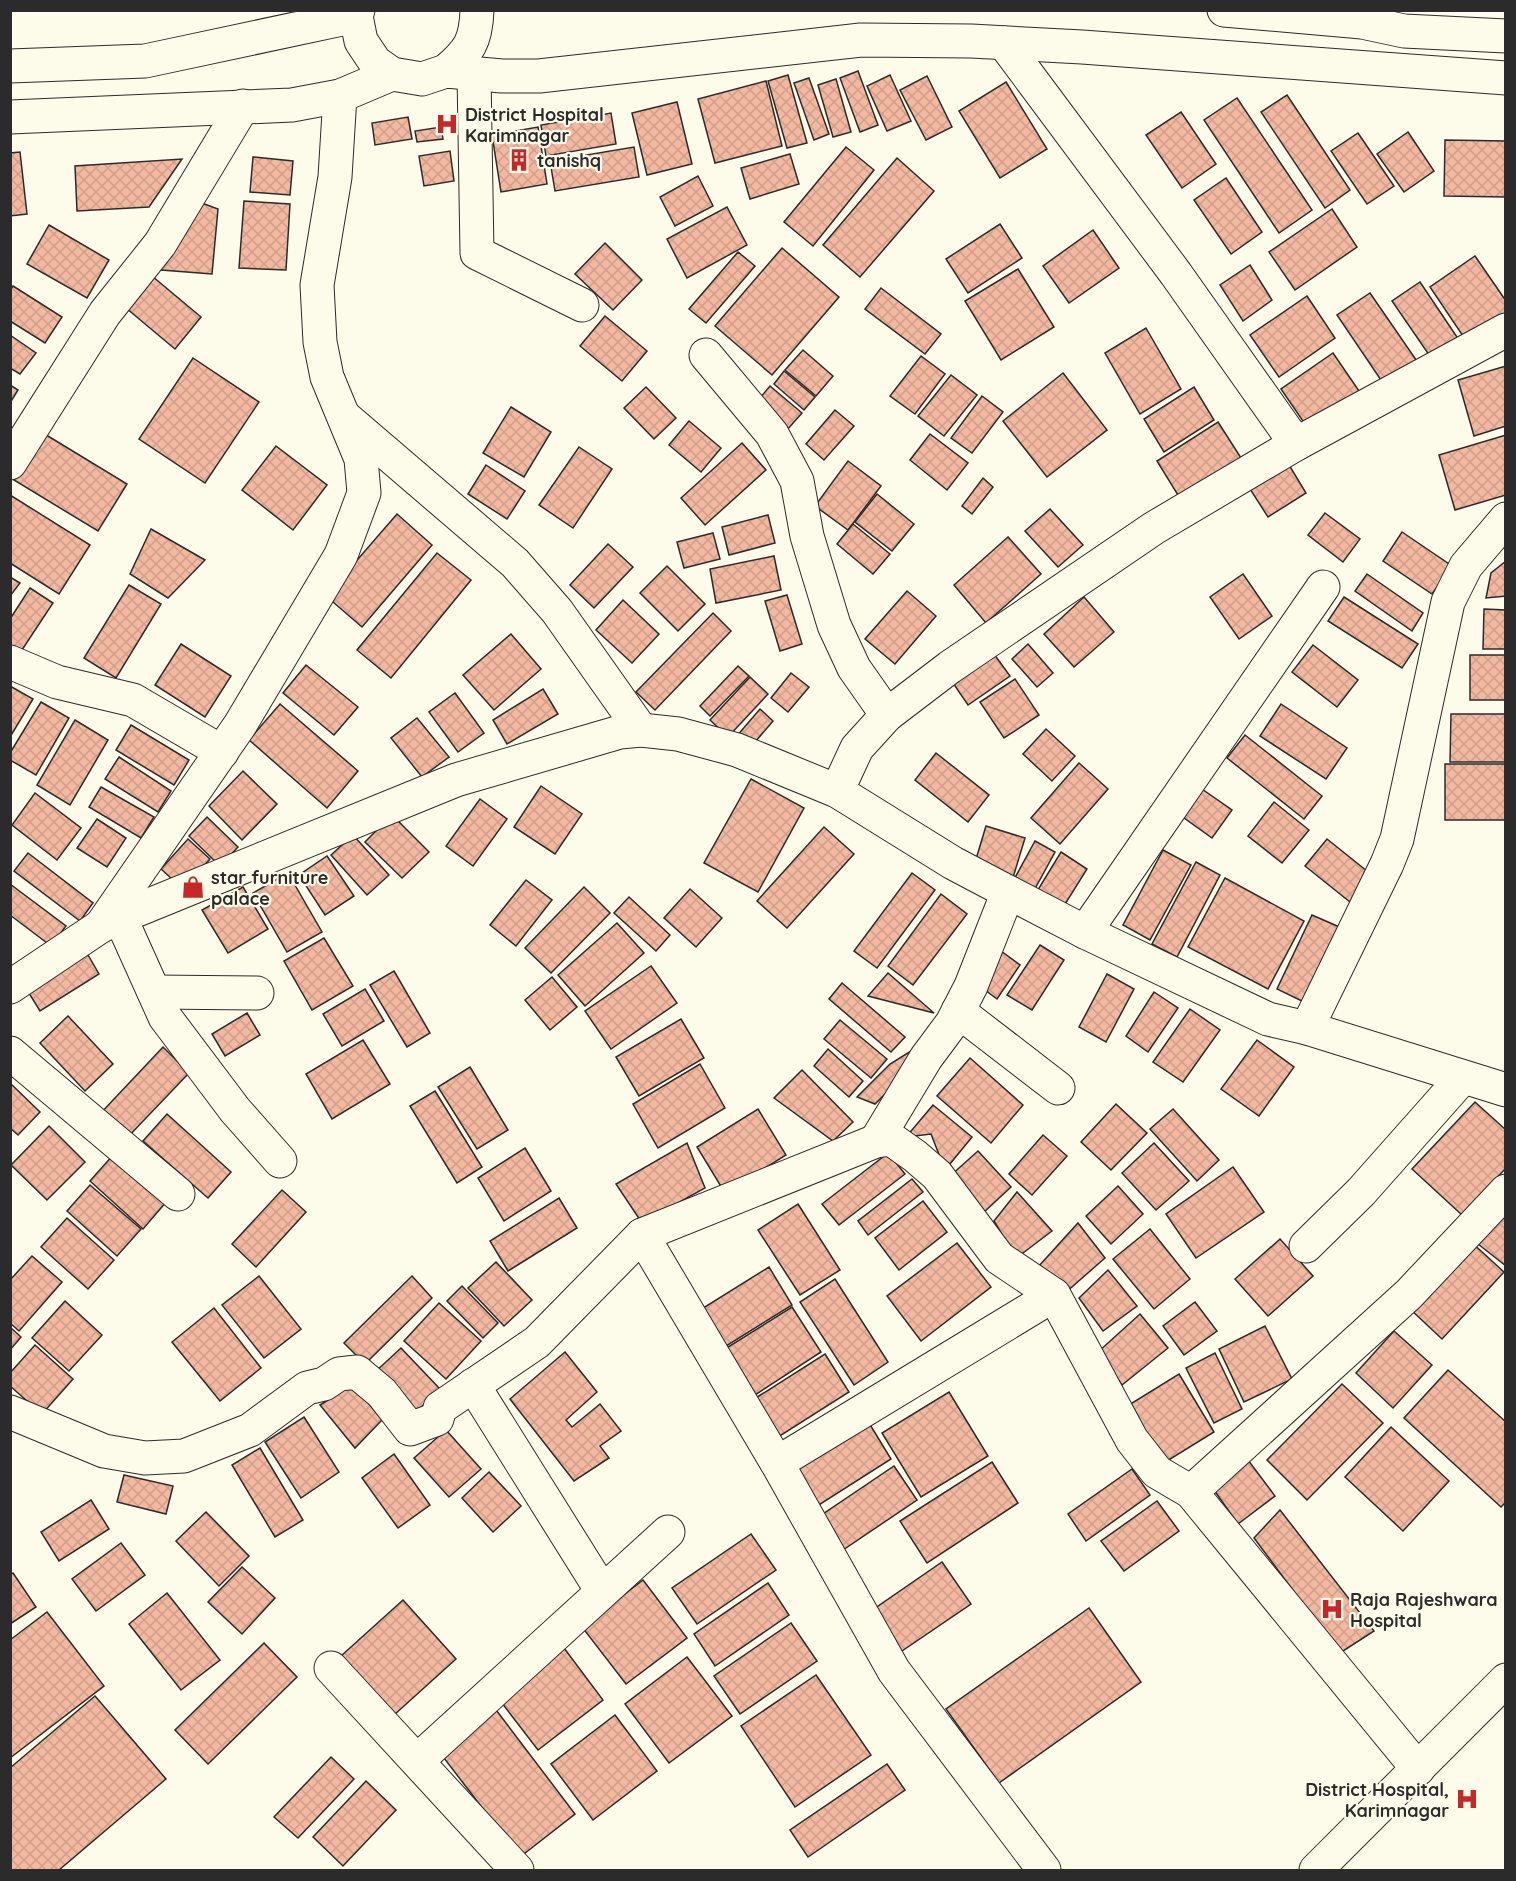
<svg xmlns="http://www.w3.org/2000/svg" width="1516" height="1881" font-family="Quicksand,sans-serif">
	<defs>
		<pattern id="building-cross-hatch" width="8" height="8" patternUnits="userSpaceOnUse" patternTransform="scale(1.5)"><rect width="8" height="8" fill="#f2b8a0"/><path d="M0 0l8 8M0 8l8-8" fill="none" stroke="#d09e8a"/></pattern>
	</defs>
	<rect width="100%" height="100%" fill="#fdfbea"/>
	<g fill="url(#building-cross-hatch)" stroke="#2b2b2b" stroke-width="1.5">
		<path d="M 858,71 L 878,125 L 860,132 L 840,78 Z"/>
		<path d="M 788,75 L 807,143 L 787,148 L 768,81 Z"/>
		<path d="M 890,75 L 911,121 L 887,131 L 867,86 Z"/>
		<path d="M 927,76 L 952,127 L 926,140 L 900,90 Z"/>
		<path d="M 809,78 L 829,134 L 814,140 L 794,83 Z"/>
		<path d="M 836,79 L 851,132 L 833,137 L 818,85 Z"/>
		<path d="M 766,81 L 782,146 L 715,163 L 698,99 Z"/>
		<path d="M 1006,82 L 1047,149 L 1000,178 L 959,111 Z"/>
		<path d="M 1287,95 L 1350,190 L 1325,208 L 1261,112 Z"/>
		<path d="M 1237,98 L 1312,210 L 1279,233 L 1204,120 Z"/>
		<path d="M 677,102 L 692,164 L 647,175 L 632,113 Z"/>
		<path d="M 1181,112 L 1216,164 L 1182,188 L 1146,135 Z"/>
		<path d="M 611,113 L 616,144 L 546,156 L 541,125 Z"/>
		<path d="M 408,117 L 412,139 L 375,145 L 372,123 Z"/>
		<path d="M 441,127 L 443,139 L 417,142 L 415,131 Z"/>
		<path d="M 538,127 L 547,184 L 501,192 L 492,135 Z"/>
		<path d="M 1408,132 L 1434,171 L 1404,192 L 1377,154 Z"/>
		<path d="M 1358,133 L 1394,186 L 1367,204 L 1331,151 Z"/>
		<path d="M 1445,140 L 1506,141 L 1506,197 L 1444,196 Z"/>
		<path d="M 634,147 L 639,177 L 555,191 L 550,161 Z"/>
		<path d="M 846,147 L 874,170 L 813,246 L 784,222 Z"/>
		<path d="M 450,151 L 454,181 L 424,186 L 419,156 Z"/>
		<path d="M 20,152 L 27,214 L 10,216 L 10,153 Z"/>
		<path d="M 790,154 L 799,184 L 750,199 L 741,168 Z"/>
		<path d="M 253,157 L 293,161 L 290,195 L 250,192 Z"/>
		<path d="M 897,158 L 934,191 L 860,277 L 823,245 Z"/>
		<path d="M 182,159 L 149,207 L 77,211 L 75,166 Z"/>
		<path d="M 698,176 L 713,206 L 675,226 L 660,197 Z"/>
		<path d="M 1226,178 L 1262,232 L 1231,254 L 1194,200 Z"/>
		<path d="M 244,201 L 290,204 L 286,270 L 239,268 Z"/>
		<path d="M 199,202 L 218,209 L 212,274 L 149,269 Z"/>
		<path d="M 727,207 L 747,245 L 687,278 L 667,239 Z"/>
		<path d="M 1332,209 L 1357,247 L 1295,290 L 1269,252 Z"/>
		<path d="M 1000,224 L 1022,258 L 968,293 L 946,259 Z"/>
		<path d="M 49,225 L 109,260 L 87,298 L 27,264 Z"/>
		<path d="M 1093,230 L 1119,268 L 1069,303 L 1043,266 Z"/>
		<path d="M 605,243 L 642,280 L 613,310 L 575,274 Z"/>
		<path d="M 782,248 L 839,297 L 772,375 L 715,326 Z"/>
		<path d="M 738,252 L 755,266 L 706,323 L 689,309 Z"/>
		<path d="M 1475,256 L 1506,301 L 1506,319 L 1469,345 L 1430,287 Z"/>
		<path d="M 1250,265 L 1272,300 L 1243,321 L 1220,285 Z"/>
		<path d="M 1018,269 L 1054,327 L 1001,360 L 965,301 Z"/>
		<path d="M 146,271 L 201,317 L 175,349 L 120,303 Z"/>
		<path d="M 1420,282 L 1463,346 L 1436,365 L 1392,301 Z"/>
		<path d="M 13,286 L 62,317 L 45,343 L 10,321 L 10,290 Z"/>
		<path d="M 881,288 L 941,334 L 925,354 L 865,309 Z"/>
		<path d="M 1370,293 L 1421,367 L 1387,389 L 1337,315 Z"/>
		<path d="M 1307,296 L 1335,338 L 1279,377 L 1250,335 Z"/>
		<path d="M 605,316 L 647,351 L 622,381 L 580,346 Z"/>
		<path d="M 1146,328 L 1181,389 L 1140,414 L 1105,353 Z"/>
		<path d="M 10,335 L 36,353 L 20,374 L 10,368 Z"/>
		<path d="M 803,350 L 833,376 L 816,396 L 785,370 Z"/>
		<path d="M 1333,353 L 1359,391 L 1307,427 L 1281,389 Z"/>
		<path d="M 921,356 L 945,374 L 915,414 L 890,396 Z"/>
		<path d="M 193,358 L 259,402 L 205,483 L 139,439 Z"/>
		<path d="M 1506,366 L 1506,426 L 1474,436 L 1458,380 Z"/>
		<path d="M 784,371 L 815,397 L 804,410 L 774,384 Z"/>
		<path d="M 1063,373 L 1107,430 L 1047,477 L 1003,421 Z"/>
		<path d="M 951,375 L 977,395 L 944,436 L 918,416 Z"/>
		<path d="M 10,385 L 18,390 L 10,403 Z"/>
		<path d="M 770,386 L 802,413 L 786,431 L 755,404 Z"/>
		<path d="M 646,387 L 676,418 L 654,439 L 624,408 Z"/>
		<path d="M 1194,387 L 1214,420 L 1164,452 L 1144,419 Z"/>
		<path d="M 982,396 L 1003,412 L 972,453 L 951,438 Z"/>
		<path d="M 511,407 L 551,432 L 524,477 L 483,453 Z"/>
		<path d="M 835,410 L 854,426 L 824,460 L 806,444 Z"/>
		<path d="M 689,421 L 721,448 L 701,472 L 669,445 Z"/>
		<path d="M 1218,422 L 1243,461 L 1181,500 L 1157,461 Z"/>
		<path d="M 43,433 L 127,484 L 98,531 L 14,480 Z"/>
		<path d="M 930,434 L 968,463 L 947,490 L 910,460 Z"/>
		<path d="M 1506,435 L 1506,495 L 1455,510 L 1439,455 Z"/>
		<path d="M 742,443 L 766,470 L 705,525 L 681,498 Z"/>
		<path d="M 276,446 L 327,485 L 293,530 L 242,490 Z"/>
		<path d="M 579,447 L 612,469 L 573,528 L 539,505 Z"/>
		<path d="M 848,461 L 881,486 L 848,530 L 815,506 Z"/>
		<path d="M 486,465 L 525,491 L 507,519 L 468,494 Z"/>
		<path d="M 1289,465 L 1306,493 L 1268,517 L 1250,489 Z"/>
		<path d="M 983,478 L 993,487 L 972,514 L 962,506 Z"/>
		<path d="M 877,494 L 914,524 L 892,551 L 855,522 Z"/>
		<path d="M 10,495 L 90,545 L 59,594 L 10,563 Z"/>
		<path d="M 1050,509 L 1083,545 L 1058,567 L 1025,531 Z"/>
		<path d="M 1325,513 L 1360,539 L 1343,562 L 1308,535 Z"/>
		<path d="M 397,514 L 432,545 L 362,627 L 326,596 Z"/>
		<path d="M 768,515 L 775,543 L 729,555 L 722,527 Z"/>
		<path d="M 853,524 L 890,554 L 873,574 L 837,544 Z"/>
		<path d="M 151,529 L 205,560 L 168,598 L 130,574 Z"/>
		<path d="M 1402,532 L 1452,566 L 1432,594 L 1383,561 Z"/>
		<path d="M 713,533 L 720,559 L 684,568 L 677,542 Z"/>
		<path d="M 1008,537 L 1041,574 L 986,623 L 954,585 Z"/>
		<path d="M 608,544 L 633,567 L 594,608 L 570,585 Z"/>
		<path d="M 437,553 L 471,580 L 391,678 L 357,650 Z"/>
		<path d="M 774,556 L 781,590 L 716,603 L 710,569 Z"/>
		<path d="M 1506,561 L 1506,596 L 1486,598 L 1491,573 Z"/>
		<path d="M 667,566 L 705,604 L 678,631 L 640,593 Z"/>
		<path d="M 1243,574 L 1272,616 L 1239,639 L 1210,597 Z"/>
		<path d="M 1367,574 L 1423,613 L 1412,631 L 1355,591 Z"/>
		<path d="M 10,577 L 20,583 L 10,596 Z"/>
		<path d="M 129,585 L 161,604 L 116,678 L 84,658 Z"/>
		<path d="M 30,588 L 53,603 L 18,656 L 10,651 L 10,619 Z"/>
		<path d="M 907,591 L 936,616 L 895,664 L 865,639 Z"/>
		<path d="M 787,595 L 802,644 L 780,651 L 765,601 Z"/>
		<path d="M 1084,597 L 1114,632 L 1074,667 L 1044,634 Z"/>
		<path d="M 1344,597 L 1418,644 L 1402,668 L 1328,621 Z"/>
		<path d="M 623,600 L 659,634 L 632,663 L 596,630 Z"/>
		<path d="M 1484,609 L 1506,610 L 1506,649 L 1483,649 Z"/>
		<path d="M 713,613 L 731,631 L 655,710 L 636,692 Z"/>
		<path d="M 511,634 L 541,669 L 494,710 L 463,675 Z"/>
		<path d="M 181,644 L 231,676 L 205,717 L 155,685 Z"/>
		<path d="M 1028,644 L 1053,673 L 1037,687 L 1012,659 Z"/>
		<path d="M 1313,645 L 1358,680 L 1337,707 L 1292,672 Z"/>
		<path d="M 994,654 L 1010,676 L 968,705 L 953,683 Z"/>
		<rect x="1470" y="655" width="36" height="45"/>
		<path d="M 306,665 L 358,707 L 334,735 L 283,693 Z"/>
		<path d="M 738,666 L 749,676 L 710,716 L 700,706 Z"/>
		<path d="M 791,673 L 809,687 L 788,712 L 771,698 Z"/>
		<path d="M 750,677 L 768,694 L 728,737 L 710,720 Z"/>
		<path d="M 1015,679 L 1039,715 L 1004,738 L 980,702 Z"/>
		<path d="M 10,686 L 33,699 L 10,737 Z"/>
		<path d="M 543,689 L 558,714 L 507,744 L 493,720 Z"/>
		<path d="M 455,693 L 484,733 L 458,752 L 429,712 Z"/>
		<path d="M 41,702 L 69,718 L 36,775 L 10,760 L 10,753 Z"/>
		<path d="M 280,704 L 358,771 L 327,808 L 249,740 Z"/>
		<path d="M 1281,704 L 1347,748 L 1326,779 L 1260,736 Z"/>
		<path d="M 760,709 L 773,721 L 749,749 L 736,737 Z"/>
		<path d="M 1451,714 L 1506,714 L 1506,762 L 1450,762 Z"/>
		<path d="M 417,718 L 449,757 L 422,777 L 391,738 Z"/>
		<path d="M 75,720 L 108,740 L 70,805 L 37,785 Z"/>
		<path d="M 131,725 L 189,760 L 174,785 L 116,750 Z"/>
		<path d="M 1046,729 L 1075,756 L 1052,781 L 1023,754 Z"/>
		<path d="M 1245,735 L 1322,796 L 1304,819 L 1227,758 Z"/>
		<path d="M 936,753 L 989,795 L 968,822 L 915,780 Z"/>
		<path d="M 119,757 L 171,791 L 158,812 L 105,779 Z"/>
		<path d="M 1079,763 L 1108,789 L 1060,844 L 1031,818 Z"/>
		<rect x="1445" y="764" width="61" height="56"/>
		<path d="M 243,771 L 277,804 L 242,840 L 209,806 Z"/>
		<path d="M 751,779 L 804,808 L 758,892 L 704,863 Z"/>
		<path d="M 541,786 L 582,814 L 555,854 L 514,827 Z"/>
		<path d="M 101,787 L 154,817 L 141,838 L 89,807 Z"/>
		<path d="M 1199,787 L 1232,810 L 1212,838 L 1180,815 Z"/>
		<path d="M 35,793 L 81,828 L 57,860 L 12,825 Z"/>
		<path d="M 480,799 L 507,819 L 473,866 L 446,846 Z"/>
		<path d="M 1274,802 L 1309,830 L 1282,863 L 1248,836 Z"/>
		<path d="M 392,815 L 429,852 L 402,878 L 365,842 Z"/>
		<path d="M 207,817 L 238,847 L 220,866 L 189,836 Z"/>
		<path d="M 97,819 L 126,838 L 107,867 L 77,848 Z"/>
		<path d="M 986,826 L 1025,838 L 1012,881 L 973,869 Z"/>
		<path d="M 824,827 L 854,854 L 787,928 L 757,901 Z"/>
		<path d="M 353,835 L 389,875 L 367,895 L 331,855 Z"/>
		<path d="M 188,839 L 210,859 L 183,889 L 161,869 Z"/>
		<path d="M 1327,839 L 1372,875 L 1350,902 L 1305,866 Z"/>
		<path d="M 1035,841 L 1055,852 L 1031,896 L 1011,885 Z"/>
		<path d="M 1163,850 L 1191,865 L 1150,940 L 1123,925 Z"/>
		<path d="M 1061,852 L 1087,869 L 1062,909 L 1036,893 Z"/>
		<path d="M 28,853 L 93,903 L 80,921 L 14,871 Z"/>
		<path d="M 327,856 L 354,896 L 325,915 L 299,875 Z"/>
		<path d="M 1196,862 L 1220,875 L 1177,957 L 1152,944 Z"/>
		<path d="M 288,873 L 322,932 L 287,952 L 253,893 Z"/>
		<path d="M 912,873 L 935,890 L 877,968 L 854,951 Z"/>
		<path d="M 1225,878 L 1304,921 L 1268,989 L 1188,947 Z"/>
		<path d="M 526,880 L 552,900 L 516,946 L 490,925 Z"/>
		<path d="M 10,884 L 66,926 L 51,946 L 10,915 Z"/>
		<path d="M 243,887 L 268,929 L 228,953 L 202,910 Z"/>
		<path d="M 584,887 L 610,913 L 551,973 L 525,948 Z"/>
		<path d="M 690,889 L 722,918 L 696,947 L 664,918 Z"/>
		<path d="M 941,894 L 967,914 L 913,985 L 888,966 Z"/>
		<path d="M 629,897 L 670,935 L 656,951 L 614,913 Z"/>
		<path d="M 1312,915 L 1344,929 L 1308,1004 L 1277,989 Z"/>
		<path d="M 617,923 L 644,953 L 585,1006 L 558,975 Z"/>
		<path d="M 324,938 L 353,986 L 312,1010 L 284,961 Z"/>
		<path d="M 1040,945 L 1064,960 L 1032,1010 L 1007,995 Z"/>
		<path d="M 84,948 L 99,974 L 40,1011 L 24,985 Z"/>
		<path d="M 1001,951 L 1020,965 L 997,999 L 977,984 Z"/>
		<path d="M 651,966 L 677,1003 L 611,1049 L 585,1011 Z"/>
		<path d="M 394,971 L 430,1033 L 407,1047 L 370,985 Z"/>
		<path d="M 888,973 L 934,1013 L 868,996 Z"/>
		<path d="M 1107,974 L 1134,989 L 1106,1042 L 1079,1027 Z"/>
		<path d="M 552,977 L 577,1007 L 550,1030 L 525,1000 Z"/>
		<path d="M 842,983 L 905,1037 L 891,1052 L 829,999 Z"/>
		<path d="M 365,989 L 384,1021 L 342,1046 L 323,1014 Z"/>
		<path d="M 1154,992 L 1178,1008 L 1148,1052 L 1126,1036 Z"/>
		<path d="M 1190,1009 L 1220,1030 L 1183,1082 L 1153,1062 Z"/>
		<path d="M 247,1013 L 260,1035 L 225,1056 L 212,1034 Z"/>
		<path d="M 68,1016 L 113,1064 L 85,1091 L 40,1043 Z"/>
		<path d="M 681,1019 L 704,1058 L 639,1096 L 616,1057 Z"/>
		<path d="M 840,1020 L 887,1059 L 871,1078 L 824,1039 Z"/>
		<path d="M 363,1040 L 390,1084 L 332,1119 L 306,1074 Z"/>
		<path d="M 1257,1040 L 1294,1067 L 1259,1116 L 1221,1089 Z"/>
		<path d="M 924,1043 L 900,1079 L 875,1104 L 857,1097 L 890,1064 Z"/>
		<path d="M 163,1047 L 189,1073 L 125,1140 L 99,1115 Z"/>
		<path d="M 828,1049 L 863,1081 L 849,1097 L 814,1066 Z"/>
		<path d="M 970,1058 L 1023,1105 L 991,1143 L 937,1096 Z"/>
		<path d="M 700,1064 L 725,1108 L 658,1148 L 633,1104 Z"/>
		<path d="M 470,1067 L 508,1130 L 477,1149 L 438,1087 Z"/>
		<path d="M 802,1070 L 853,1122 L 833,1141 L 774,1098 Z"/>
		<path d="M 10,1083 L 40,1112 L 18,1135 L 10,1128 Z"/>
		<path d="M 435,1091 L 482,1167 L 457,1183 L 410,1106 Z"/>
		<path d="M 1475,1102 L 1506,1130 L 1506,1168 L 1462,1215 L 1412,1169 Z"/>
		<path d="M 1116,1104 L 1147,1133 L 1111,1170 L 1081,1142 Z"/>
		<path d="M 933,1105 L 972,1137 L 945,1170 L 931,1134 L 906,1137 Z"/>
		<path d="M 758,1109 L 786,1155 L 725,1193 L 697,1147 Z"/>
		<path d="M 1173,1109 L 1219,1160 L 1197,1181 L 1150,1129 Z"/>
		<path d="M 167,1114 L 231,1172 L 208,1198 L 143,1141 Z"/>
		<path d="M 49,1126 L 85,1162 L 47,1200 L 11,1165 Z"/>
		<path d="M 1043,1135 L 1067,1156 L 1032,1195 L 1009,1174 Z"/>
		<path d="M 687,1143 L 705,1188 L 642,1223 L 616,1184 Z"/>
		<path d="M 1154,1143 L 1189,1181 L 1156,1210 L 1122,1173 Z"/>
		<path d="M 525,1148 L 551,1191 L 504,1221 L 478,1178 Z"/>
		<path d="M 978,1151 L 1011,1187 L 982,1214 L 949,1177 Z"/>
		<path d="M 888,1153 L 905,1174 L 839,1225 L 822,1204 Z"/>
		<path d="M 114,1154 L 167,1201 L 143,1229 L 90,1181 Z"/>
		<path d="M 1233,1167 L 1264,1212 L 1196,1258 L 1166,1214 Z"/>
		<path d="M 912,1179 L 923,1192 L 868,1235 L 858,1221 Z"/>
		<path d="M 90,1185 L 141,1229 L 117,1256 L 67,1211 Z"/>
		<path d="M 1118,1186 L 1143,1214 L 1111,1244 L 1086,1216 Z"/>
		<path d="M 282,1190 L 306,1212 L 256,1267 L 232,1244 Z"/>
		<path d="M 1017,1192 L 1052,1231 L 1019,1256 L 1004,1238 L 994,1221 Z"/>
		<path d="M 559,1198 L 577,1228 L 508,1271 L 490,1241 Z"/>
		<path d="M 923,1201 L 947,1232 L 899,1270 L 875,1238 Z"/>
		<path d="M 798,1204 L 840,1270 L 800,1295 L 758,1230 Z"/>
		<path d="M 1506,1210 L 1506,1266 L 1478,1244 Z"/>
		<path d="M 67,1218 L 114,1260 L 88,1289 L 41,1247 Z"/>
		<path d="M 1078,1223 L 1105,1258 L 1065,1293 L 1038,1267 Z"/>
		<path d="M 1150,1229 L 1190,1279 L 1154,1309 L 1113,1259 Z"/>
		<path d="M 1280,1239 L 1313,1276 L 1268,1316 L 1235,1279 Z"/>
		<path d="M 1470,1241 L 1504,1272 L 1442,1339 L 1409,1308 Z"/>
		<path d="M 957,1243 L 991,1287 L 921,1341 L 887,1296 Z"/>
		<path d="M 32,1256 L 62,1282 L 19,1331 L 10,1323 L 10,1280 Z"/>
		<path d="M 496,1262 L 532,1300 L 504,1326 L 468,1288 Z"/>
		<path d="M 769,1267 L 792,1305 L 723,1348 L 700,1310 Z"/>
		<path d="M 1108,1270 L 1137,1306 L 1103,1331 L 1079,1298 Z"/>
		<path d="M 259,1276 L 301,1329 L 264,1358 L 222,1305 Z"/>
		<path d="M 412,1276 L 432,1298 L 365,1364 L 344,1343 Z"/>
		<path d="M 835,1279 L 888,1362 L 854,1385 L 800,1302 Z"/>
		<path d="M 462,1286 L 498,1323 L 483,1338 L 447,1301 Z"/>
		<path d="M 65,1301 L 102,1335 L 69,1371 L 32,1338 Z"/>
		<path d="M 1195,1302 L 1217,1331 L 1184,1355 L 1163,1326 Z"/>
		<path d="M 439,1303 L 481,1341 L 446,1379 L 404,1341 Z"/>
		<path d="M 792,1307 L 821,1352 L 755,1395 L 725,1349 Z"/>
		<path d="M 214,1308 L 261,1368 L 220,1401 L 172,1342 Z"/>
		<path d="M 1140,1314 L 1168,1348 L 1122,1385 L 1098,1352 Z"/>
		<path d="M 1265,1326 L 1292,1379 L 1244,1402 L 1219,1349 Z"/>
		<path d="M 10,1327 L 21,1337 L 10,1350 Z"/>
		<path d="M 1394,1331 L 1432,1365 L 1393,1408 L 1356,1373 Z"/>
		<path d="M 35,1345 L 73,1379 L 42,1414 L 10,1386 L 10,1373 Z"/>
		<path d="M 401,1348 L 440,1389 L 413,1415 L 373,1374 Z"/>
		<path d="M 565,1352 L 597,1392 L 566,1420 L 572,1427 L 600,1404 L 621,1431 L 600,1446 L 609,1458 L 574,1481 L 510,1399 Z"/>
		<path d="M 1215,1353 L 1242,1409 L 1214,1423 L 1186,1368 Z"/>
		<path d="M 825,1354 L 849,1392 L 775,1439 L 751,1401 Z"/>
		<path d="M 1448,1370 L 1506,1422 L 1506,1502 L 1501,1507 L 1404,1418 Z"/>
		<path d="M 1179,1374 L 1214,1432 L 1159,1466 L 1124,1408 Z"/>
		<path d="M 353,1384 L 382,1420 L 355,1448 L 320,1405 Z"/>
		<path d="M 1342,1384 L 1383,1423 L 1307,1500 L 1267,1460 Z"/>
		<path d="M 949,1392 L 988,1456 L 921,1497 L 882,1433 Z"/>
		<path d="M 304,1417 L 339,1472 L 301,1498 L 265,1442 Z"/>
		<path d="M 869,1423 L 891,1459 L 811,1510 L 789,1474 Z"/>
		<path d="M 1391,1427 L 1449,1481 L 1403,1531 L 1345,1477 Z"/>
		<path d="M 446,1430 L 481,1469 L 449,1497 L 414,1458 Z"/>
		<path d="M 260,1448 L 303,1520 L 275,1537 L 232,1465 Z"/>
		<path d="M 394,1454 L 430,1505 L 398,1528 L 362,1478 Z"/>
		<path d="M 1245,1456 L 1275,1496 L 1238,1524 L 1214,1490 Z"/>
		<path d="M 992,1462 L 1018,1503 L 927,1563 L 900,1521 Z"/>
		<path d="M 894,1466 L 917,1500 L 840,1552 L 817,1518 Z"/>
		<path d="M 1132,1469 L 1150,1495 L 1086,1541 L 1068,1514 Z"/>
		<path d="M 489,1472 L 521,1506 L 493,1532 L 462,1498 Z"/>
		<path d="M 124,1475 L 173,1486 L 166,1514 L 117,1502 Z"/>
		<path d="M 91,1500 L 109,1529 L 59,1561 L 41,1532 Z"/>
		<path d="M 1157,1501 L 1179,1531 L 1124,1571 L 1101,1541 Z"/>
		<path d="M 1280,1510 L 1374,1631 L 1340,1653 L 1254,1538 Z"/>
		<path d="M 206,1512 L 249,1556 L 219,1586 L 176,1541 Z"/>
		<path d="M 751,1534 L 776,1570 L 697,1624 L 672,1588 Z"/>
		<path d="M 121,1543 L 145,1575 L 96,1611 L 72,1579 Z"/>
		<path d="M 942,1562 L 971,1604 L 899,1653 L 871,1611 Z"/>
		<path d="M 242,1567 L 275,1598 L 242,1634 L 208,1602 Z"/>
		<path d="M 13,1573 L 36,1607 L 10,1624 L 10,1575 Z"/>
		<path d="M 643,1580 L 687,1638 L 626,1684 L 582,1627 Z"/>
		<path d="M 768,1583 L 789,1615 L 715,1666 L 694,1634 Z"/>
		<path d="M 167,1593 L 220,1660 L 181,1690 L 129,1624 Z"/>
		<path d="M 403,1600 L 456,1659 L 394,1715 L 341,1656 Z"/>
		<path d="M 1089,1608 L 1141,1682 L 999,1783 L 946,1709 Z"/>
		<path d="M 47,1612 L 104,1686 L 10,1758 L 10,1640 Z"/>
		<path d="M 791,1623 L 817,1661 L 740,1714 L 714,1676 Z"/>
		<path d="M 264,1643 L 297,1677 L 208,1764 L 175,1730 Z"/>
		<path d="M 561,1644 L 603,1700 L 538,1750 L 495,1694 Z"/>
		<path d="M 687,1657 L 732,1716 L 669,1763 L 625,1704 Z"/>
		<path d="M 816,1675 L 871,1755 L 795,1807 L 741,1726 Z"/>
		<path d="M 95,1696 L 166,1779 L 59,1870 L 10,1870 L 10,1768 Z"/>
		<path d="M 490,1702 L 575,1814 L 520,1857 L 434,1745 Z"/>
		<path d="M 615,1715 L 657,1771 L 593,1820 L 551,1764 Z"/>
		<path d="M 331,1757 L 354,1779 L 298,1838 L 274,1817 Z"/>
		<path d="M 887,1764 L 905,1790 L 808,1857 L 790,1830 Z"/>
		<path d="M 366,1781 L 396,1810 L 343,1866 L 313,1837 Z"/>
	</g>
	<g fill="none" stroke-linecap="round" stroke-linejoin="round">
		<g stroke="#2b2b2b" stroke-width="35">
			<g id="minor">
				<path d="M 1004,43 L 1176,274 L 1296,444"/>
				<path d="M 10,66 L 145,61 L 356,16"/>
				<path d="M 474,74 L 477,253 L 582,305"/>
				<path d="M 10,117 L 292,105 L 340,96 L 392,74"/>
				<path d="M 706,355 L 772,434 L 797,481 L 807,536 L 834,625 L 854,668 L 887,715 L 857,748 L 837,791"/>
				<path d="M 347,419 L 515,563 L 557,611 L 641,730"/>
				<path d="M 10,463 L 105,313 L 160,244 L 243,106"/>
				<path d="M 10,662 L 57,682 L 133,700 L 222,752"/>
				<path d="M 887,715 L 950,667 L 1154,528 L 1296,444 L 1506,330"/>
				<path d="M 120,917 L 165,1017 L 235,1110 L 280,1161"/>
				<path d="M 101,926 L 240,725 L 341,555 L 364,493 L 361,459 L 327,377 L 320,342 L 317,285 L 335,177 L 340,96"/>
				<path d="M 1085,932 L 1323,587"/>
				<path d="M 10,987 L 101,926 L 120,917 L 456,780 L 620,732 L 641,730 L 678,734 L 737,750 L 837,791 L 953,863 L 1008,892 L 1085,932 L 1268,1019 L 1307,1028 L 1506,1090"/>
				<path d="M 154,992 L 257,993"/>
				<path d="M 958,1011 L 1058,1088"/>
				<path d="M 1307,1028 L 1387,864 L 1397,839 L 1448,602 L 1466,566 L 1506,519"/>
				<path d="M 10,1053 L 178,1194"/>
				<path d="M 876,1141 L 926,1058 L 952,1023 L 971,986 L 1008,892"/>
				<path d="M 642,1235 L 876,1141 L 891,1139 L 915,1156 L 937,1175 L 999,1258 L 1054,1295 L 1132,1440 L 1157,1472 L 1191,1492 L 1418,1769"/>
				<path d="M 1306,1246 L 1361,1192 L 1463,1077"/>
				<path d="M 473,1385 L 602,1591"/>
				<path d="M 10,1412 L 104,1451 L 145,1458 L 184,1456 L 250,1430 L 307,1388 L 324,1384 L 339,1374 L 357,1372 L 382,1393 L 410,1429 L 437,1419 L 440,1408 L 537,1342 L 642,1235 L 777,1463 L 894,1671 L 1044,1870"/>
				<path d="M 777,1463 L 1054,1295"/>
				<path d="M 1191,1492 L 1409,1294 L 1506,1191"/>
				<path d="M 331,1668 L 517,1870"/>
				<path d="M 418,1760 L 668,1532"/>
				<path d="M 1316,1870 L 1506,1680"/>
			</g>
		</g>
		<g stroke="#2b2b2b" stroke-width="35">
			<g id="primary">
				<path d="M 358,10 L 356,16 L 361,41 L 375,62 L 392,74 L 422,79 L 446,71 L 502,76 L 539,76 L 861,40 L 971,41 L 1082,47 L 1506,78"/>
				<path d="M 1224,10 L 1362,22 L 1404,31 L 1506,36"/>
				<path d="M 446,71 C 469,51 476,42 477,10"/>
			</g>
		</g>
		<use href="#minor" stroke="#fdfbea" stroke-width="33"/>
		<use href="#primary" stroke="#fdfbea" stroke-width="33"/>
	</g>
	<defs>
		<g id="hospital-bare" transform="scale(1.8)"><path d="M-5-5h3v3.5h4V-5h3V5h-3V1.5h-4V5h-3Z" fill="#c62828" stroke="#fdfbea" stroke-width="2.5" paint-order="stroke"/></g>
		<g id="building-bare" transform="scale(1.8)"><path d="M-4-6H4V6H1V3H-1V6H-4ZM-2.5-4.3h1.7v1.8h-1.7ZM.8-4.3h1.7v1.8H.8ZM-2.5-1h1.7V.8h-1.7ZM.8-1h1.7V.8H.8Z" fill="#c62828" stroke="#fdfbea" stroke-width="2.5" paint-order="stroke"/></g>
		<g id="shop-bare" transform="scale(1.8)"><path d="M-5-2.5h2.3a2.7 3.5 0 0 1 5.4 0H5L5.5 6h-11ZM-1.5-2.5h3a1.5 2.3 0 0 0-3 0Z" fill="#c62828" stroke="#fdfbea" stroke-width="2.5" paint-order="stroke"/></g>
	</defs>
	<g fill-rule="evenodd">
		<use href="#hospital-bare" x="447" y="124"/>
		<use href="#building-bare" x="519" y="160"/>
		<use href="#shop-bare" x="193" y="887"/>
		<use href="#hospital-bare" x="1332" y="1609"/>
		<use href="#hospital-bare" x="1467" y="1799"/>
	</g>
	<g text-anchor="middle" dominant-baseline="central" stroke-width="4.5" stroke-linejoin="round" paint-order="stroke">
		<g font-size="18" font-weight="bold" fill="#2b2b2b" stroke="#fdfbea" text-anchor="start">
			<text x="465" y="114">District Hospital<tspan x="465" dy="21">Karimnagar</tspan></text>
			<text x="537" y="160">tanishq</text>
			<text x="211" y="877">star furniture<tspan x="211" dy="21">palace</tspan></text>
			<text x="1350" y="1599">Raja Rajeshwara<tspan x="1350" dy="21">Hospital</tspan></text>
			<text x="1449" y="1789" text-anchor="end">District Hospital,<tspan x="1449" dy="21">Karimnagar</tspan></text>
		</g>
	</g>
	<rect width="1516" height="1881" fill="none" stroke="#2b2b2b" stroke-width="24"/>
</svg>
